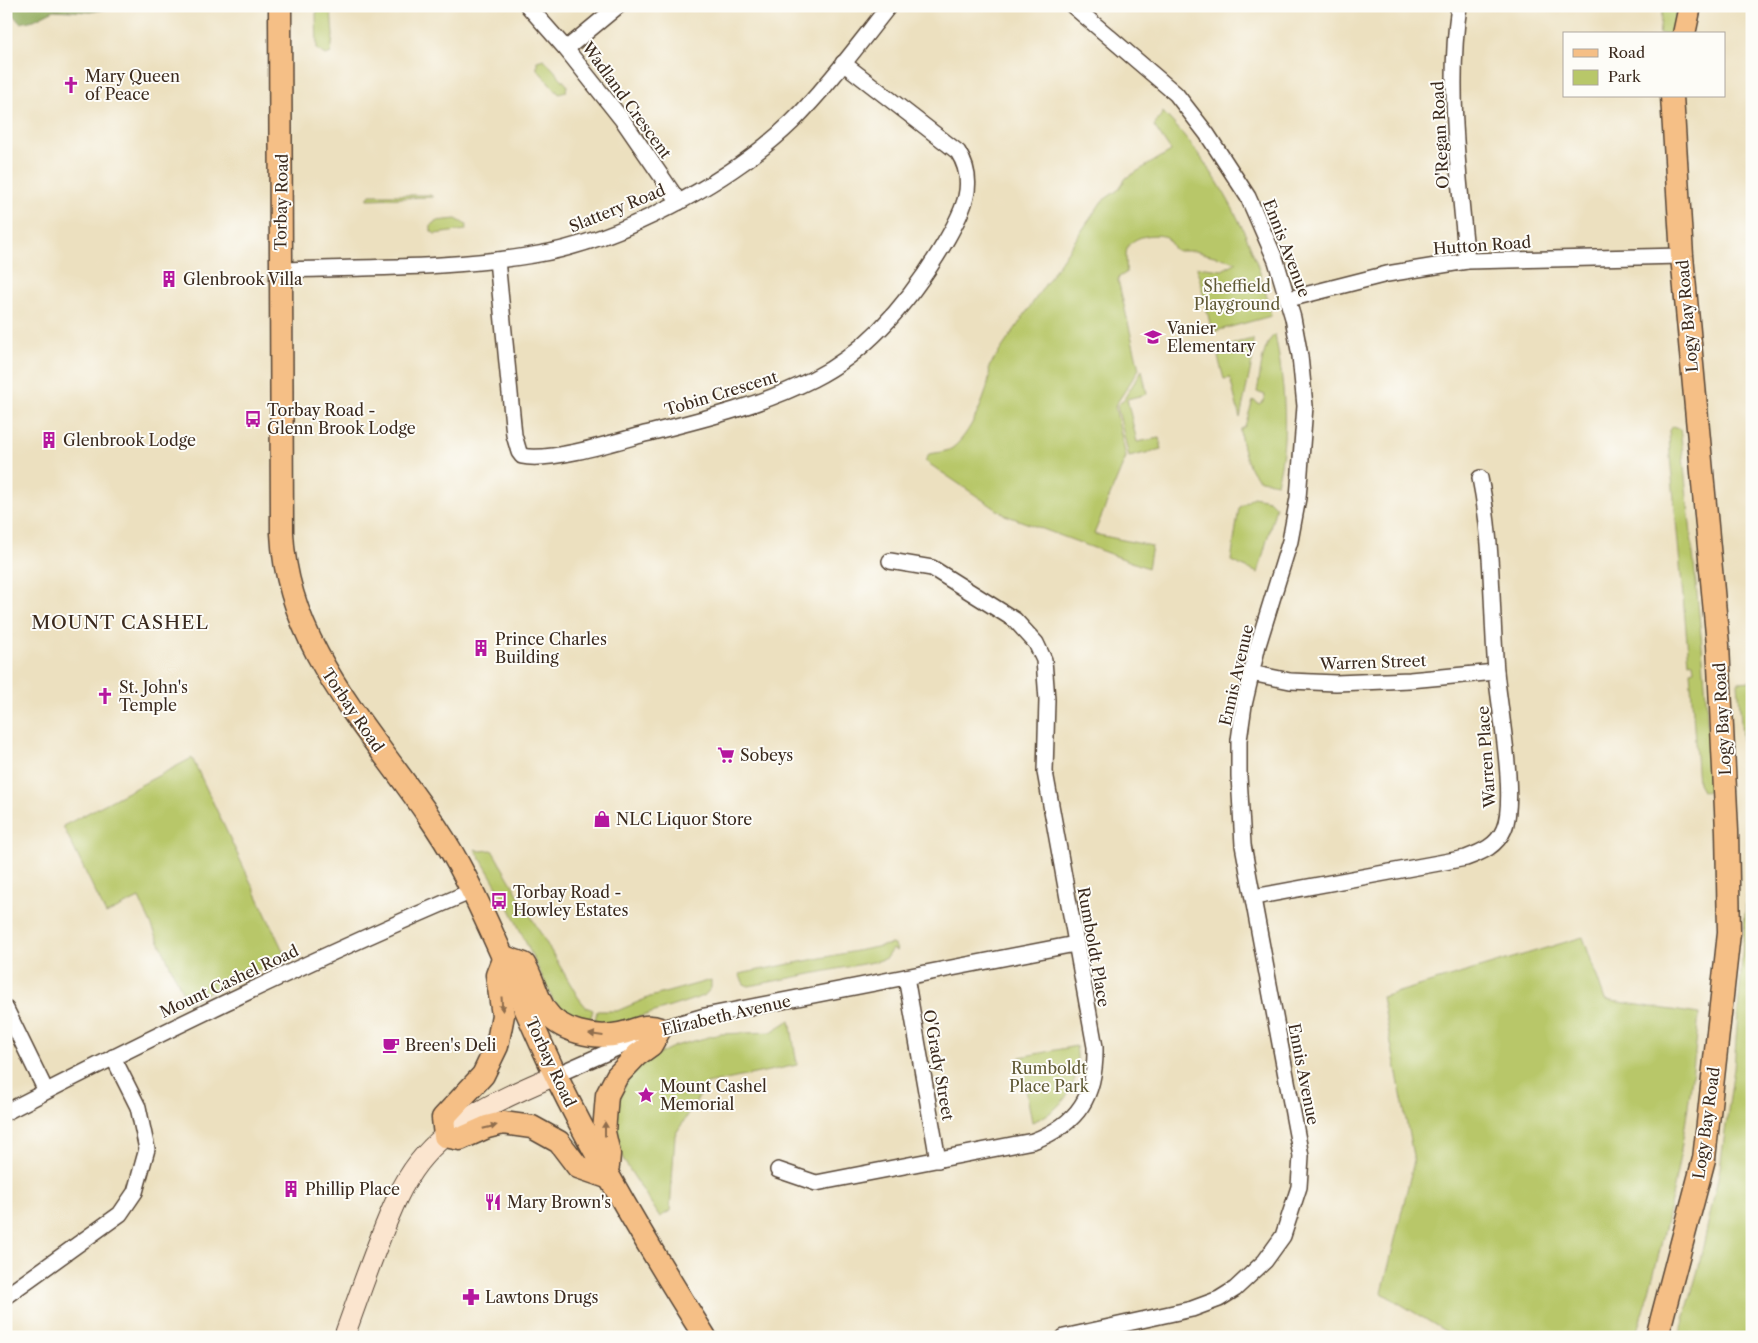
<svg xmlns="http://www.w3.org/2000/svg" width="1758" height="1343" font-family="'Libre Caslon Text',serif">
	<rect width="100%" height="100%" fill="#fdfcf7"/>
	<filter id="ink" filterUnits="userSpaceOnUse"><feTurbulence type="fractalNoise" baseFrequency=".02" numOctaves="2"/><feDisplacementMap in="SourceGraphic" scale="10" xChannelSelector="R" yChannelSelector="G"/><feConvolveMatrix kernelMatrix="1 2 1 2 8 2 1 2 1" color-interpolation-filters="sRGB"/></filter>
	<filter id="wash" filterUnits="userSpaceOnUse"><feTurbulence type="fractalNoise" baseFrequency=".0096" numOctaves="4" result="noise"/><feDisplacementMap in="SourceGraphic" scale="20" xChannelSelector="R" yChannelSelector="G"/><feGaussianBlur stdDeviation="1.12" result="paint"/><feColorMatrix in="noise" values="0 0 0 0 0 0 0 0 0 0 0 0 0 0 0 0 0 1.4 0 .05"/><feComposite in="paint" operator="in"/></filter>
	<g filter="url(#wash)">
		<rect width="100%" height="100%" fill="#ece0bf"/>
		<g fill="#b8c769" stroke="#7a7844">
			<path d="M 319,6 L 329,6 L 331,9 L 333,36 L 331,53 L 326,55 L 317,49 L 316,14 Z"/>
			<path d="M 1663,6 L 1677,6 L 1672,34 L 1659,34 Z"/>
			<path d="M 544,59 L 567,85 L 566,92 L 559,94 L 537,69 L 537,61 Z"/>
			<path d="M 1163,112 C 1216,167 1257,241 1271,316 L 1212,332 L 1197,267 L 1222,270 L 1237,262 L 1195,251 L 1178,251 L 1174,249 L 1167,237 C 1156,233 1132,235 1127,249 C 1125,255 1127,266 1126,273 L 1119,277 L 1118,280 L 1139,369 L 1115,406 L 1126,457 L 1094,534 L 1152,546 L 1148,568 L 1005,515 L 925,461 L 929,454 C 935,453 943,452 949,450 C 968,441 993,386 989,367 L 1102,201 L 1118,190 L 1126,178 L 1171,151 L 1154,126 Z"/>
			<path d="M 370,195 L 430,195 L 433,197 L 367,199 Z"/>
			<path d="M 456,219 L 467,225 L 466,230 L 435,234 L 431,231 L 431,225 L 436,221 Z"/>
			<path d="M 1275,334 C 1284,381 1290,436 1277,483 C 1272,482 1266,481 1261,480 C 1248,475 1241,443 1240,430 L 1245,426 L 1253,400 L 1259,404 L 1264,401 L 1265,395 L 1257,392 C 1261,373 1261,347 1275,334 Z"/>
			<path d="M 1253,339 L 1252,362 L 1240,418 L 1230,378 L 1224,379 L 1218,357 L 1235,343 Z"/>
			<path d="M 1142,370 L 1147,394 L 1127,399 L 1137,442 L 1159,438 L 1162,449 L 1129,457 L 1117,406 L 1124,399 Z"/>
			<path d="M 1673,426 L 1680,429 L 1681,436 C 1692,553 1708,671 1710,789 L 1706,792 L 1702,791 L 1698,784 L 1690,671 L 1694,670 L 1693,663 L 1689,662 L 1670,456 L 1669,430 Z"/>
			<path d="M 1253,497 L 1269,500 L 1276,507 L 1258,573 L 1231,561 L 1239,508 Z"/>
			<path d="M 1752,681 L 1752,1337 L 1679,1337 L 1698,1270 L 1720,1168 L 1734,1068 L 1750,846 L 1738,682 Z"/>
			<path d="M 192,758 L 286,957 L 187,1002 L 139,898 L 106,914 L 63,826 Z"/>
			<path d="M 475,849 L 480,851 L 492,850 L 578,997 L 586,1007 L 593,1010 L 589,1024 L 566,1013 L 553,1000 L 509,907 Z"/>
			<path d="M 1583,937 L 1605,1000 L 1699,1014 C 1689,1123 1669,1232 1635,1337 L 1455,1337 L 1382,1293 L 1414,1161 L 1382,997 Z"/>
			<path d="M 892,944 L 896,947 L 897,951 L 892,949 L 886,958 L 878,961 L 749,986 L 744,984 L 739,974 Z"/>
			<path d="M 711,980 L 711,988 L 704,996 L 624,1022 L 594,1025 L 597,1011 L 617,1011 L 650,997 Z"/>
			<path d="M 790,1020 L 797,1065 L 707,1084 L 675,1135 L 670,1211 L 660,1217 L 624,1161 L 617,1138 L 615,1108 L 627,1081 L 644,1061 L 675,1046 L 720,1034 L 771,1032 Z"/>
			<path d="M 1076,1046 C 1082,1081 1065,1110 1032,1122 L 1020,1057 Z"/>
		</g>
		<path fill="#92ac5d" stroke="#666b3e" d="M 6,6 L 122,6 L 90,12 L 54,10 L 34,20 L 20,23 Z"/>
	</g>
	<g filter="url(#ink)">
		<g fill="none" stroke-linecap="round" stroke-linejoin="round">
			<g stroke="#564536" stroke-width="18">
				<g id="street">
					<path d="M 528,6 L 566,49 L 624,122 L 679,202"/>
					<path d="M 1459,6 C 1447,88 1459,179 1467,261"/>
					<path d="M 566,49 L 618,6"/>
					<path d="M 497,260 L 514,435 L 519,452 L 522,456 C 548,462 609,444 637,436 C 696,421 758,407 813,379 C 871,350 915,294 947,239 C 963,211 978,183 958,152 L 843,63"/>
					<path d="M 281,270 C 365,267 450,269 533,255 C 618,242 730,182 792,122 C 827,87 858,45 889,6"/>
					<path d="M 1289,299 L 1387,274 L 1467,261 L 1682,256"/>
					<path d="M 1251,673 L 1290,681 L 1336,683 L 1410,680 L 1496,672"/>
					<path d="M 1254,897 L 1466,858 C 1482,852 1497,846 1504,829 C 1517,799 1499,707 1496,671 C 1491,607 1493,541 1480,478"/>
					<path d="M 906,977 L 938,1160"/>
					<path d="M 6,1009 L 46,1091"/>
					<path d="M 556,1075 L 660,1029 L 705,1016 L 1075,944"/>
					<path d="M 6,1112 C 159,1033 314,958 472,891"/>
					<path d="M 778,1170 L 816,1183 L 1033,1141 C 1079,1124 1096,1095 1095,1047 L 1045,772 L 1047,700 L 1044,660 L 1036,643 L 1015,620 L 932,568 L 890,561"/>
					<path d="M 6,1296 L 120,1214 L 135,1192 L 147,1149 L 138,1107 L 113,1057"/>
					<path d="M 1064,1337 L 1192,1309 L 1219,1299 L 1235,1289 L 1265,1261 L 1283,1236 L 1299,1187 L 1301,1156 L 1243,845 L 1239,776 L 1239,740 L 1244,705 L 1258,645 L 1290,541 L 1298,498 L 1305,406 L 1300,356 L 1293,318 L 1276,261 L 1248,197 L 1207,134 L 1176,94 L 1073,6"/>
				</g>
			</g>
			<g stroke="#564536" stroke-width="22">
				<path id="secondary" d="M 344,1337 C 355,1306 366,1275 378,1244 C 389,1216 400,1186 419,1162 C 453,1119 506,1096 556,1075"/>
			</g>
			<g stroke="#564536" stroke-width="25">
				<g id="primary">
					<path d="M 280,6 L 282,533 C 288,666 399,755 459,865 C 496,934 523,1008 557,1078 C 601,1168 652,1253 705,1337"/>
					<path d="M 1684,34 L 1690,6"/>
					<path d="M 504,957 L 497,975 L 503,1015 L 497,1046 L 483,1075 L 443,1118 L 445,1136 L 460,1139 L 487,1127 L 503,1123 L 532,1127 L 559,1142 L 578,1167 L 607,1177"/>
					<path d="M 504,957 L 524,964 C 533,978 536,996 545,1010 C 559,1032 596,1039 619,1034 C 635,1031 644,1023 660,1029 L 651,1045 L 637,1055 L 617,1076 L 607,1095 L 604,1132 L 609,1154 L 608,1166"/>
					<path d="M 1657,1337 L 1704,1159 L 1729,933 L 1727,831 L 1718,645 L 1682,256 L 1672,96"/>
				</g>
			</g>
			<use href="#street" stroke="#fff" stroke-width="15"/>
			<use href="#secondary" stroke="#fbe5cf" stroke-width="20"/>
			<use href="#primary" stroke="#f5bf86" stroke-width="22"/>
		</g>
		<defs><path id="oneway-solid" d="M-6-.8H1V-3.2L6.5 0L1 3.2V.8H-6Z" transform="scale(1.25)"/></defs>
		<g fill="#8f6d4d">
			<use href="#oneway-solid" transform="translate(502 1004) rotate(86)"/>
			<use href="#oneway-solid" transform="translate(596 1035) rotate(-173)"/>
			<use href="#oneway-solid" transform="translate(490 1127) rotate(-14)"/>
			<use href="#oneway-solid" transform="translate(605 1129) rotate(-90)"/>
		</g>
	</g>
	<defs>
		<g id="church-bare" transform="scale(1.35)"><path d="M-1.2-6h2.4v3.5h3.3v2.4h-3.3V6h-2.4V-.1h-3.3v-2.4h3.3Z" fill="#b5179e" stroke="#fdfcf7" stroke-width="2.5" paint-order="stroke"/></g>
		<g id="building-bare" transform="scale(1.35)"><path d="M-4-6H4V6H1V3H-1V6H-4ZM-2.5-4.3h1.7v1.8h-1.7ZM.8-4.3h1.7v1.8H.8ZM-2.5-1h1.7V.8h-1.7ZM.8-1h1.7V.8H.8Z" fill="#b5179e" stroke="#fdfcf7" stroke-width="2.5" paint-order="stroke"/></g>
		<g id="school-bare" transform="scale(1.35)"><path d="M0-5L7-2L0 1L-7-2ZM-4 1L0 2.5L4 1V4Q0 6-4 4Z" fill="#b5179e" stroke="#fdfcf7" stroke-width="2.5" paint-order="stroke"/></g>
		<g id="bus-bare" transform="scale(1.35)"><path d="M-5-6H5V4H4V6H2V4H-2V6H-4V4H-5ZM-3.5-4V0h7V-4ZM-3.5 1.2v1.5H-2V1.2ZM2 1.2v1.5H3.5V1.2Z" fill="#b5179e" stroke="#fdfcf7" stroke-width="2.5" paint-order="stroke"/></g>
		<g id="supermarket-bare" transform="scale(1.35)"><path d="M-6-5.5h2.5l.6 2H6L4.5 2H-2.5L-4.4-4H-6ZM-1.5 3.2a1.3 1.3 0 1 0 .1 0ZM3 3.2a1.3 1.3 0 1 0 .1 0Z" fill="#b5179e" stroke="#fdfcf7" stroke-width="2.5" paint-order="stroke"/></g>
		<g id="shop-bare" transform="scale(1.35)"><path d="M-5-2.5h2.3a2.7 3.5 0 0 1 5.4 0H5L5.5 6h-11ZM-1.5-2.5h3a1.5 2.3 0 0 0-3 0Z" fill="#b5179e" stroke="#fdfcf7" stroke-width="2.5" paint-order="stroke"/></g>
		<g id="cafe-bare" transform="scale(1.35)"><path d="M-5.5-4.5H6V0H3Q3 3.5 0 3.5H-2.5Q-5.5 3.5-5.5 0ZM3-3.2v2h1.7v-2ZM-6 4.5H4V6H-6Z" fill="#b5179e" stroke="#fdfcf7" stroke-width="2.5" paint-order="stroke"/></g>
		<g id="sight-bare" transform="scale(1.35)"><path d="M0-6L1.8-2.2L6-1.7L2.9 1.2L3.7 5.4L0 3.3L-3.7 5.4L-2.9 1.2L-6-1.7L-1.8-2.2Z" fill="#b5179e" stroke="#fdfcf7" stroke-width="2.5" paint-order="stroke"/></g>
		<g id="restaurant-bare" transform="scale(1.35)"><path d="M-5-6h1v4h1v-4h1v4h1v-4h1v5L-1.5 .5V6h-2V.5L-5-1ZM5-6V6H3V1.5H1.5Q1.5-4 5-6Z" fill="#b5179e" stroke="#fdfcf7" stroke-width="2.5" paint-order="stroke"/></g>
		<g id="pharmacy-bare" transform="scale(1.35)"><path d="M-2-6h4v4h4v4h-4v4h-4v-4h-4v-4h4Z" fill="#b5179e" stroke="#fdfcf7" stroke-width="2.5" paint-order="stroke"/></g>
	</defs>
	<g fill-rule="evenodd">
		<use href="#church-bare" x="71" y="85"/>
		<use href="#building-bare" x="169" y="279"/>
		<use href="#school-bare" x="1153" y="337"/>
		<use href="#bus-bare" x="253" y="419"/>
		<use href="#building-bare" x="49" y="440"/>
		<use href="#building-bare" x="481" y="648"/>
		<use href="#church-bare" x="105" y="696"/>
		<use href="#supermarket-bare" x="726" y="755"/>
		<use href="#shop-bare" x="602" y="819"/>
		<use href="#bus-bare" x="499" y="901"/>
		<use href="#cafe-bare" x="391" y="1045"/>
		<use href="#sight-bare" x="646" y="1095"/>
		<use href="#building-bare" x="291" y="1189"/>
		<use href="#restaurant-bare" x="493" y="1202"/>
		<use href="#pharmacy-bare" x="471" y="1297"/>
	</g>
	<g text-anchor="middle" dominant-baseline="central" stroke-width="4" stroke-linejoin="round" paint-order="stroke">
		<g font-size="16" fill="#3b2a1e" stroke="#fdfcf7" text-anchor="start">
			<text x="85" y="76">Mary Queen<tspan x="85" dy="18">of Peace</tspan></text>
			<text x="183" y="279">Glenbrook Villa</text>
			<text x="1167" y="328">Vanier<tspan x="1167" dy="18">Elementary</tspan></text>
			<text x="267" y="410">Torbay Road -<tspan x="267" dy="18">Glenn Brook Lodge</tspan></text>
			<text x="63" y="440">Glenbrook Lodge</text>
			<text x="495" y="639">Prince Charles<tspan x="495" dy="18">Building</tspan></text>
			<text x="119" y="687">St. John's<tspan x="119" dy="18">Temple</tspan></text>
			<text x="740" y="755">Sobeys</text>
			<text x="616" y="819">NLC Liquor Store</text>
			<text x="513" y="892">Torbay Road -<tspan x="513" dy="18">Howley Estates</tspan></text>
			<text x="405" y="1045">Breen's Deli</text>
			<text x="660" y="1086">Mount Cashel<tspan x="660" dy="18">Memorial</tspan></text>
			<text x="305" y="1189">Phillip Place</text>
			<text x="507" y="1202">Mary Brown's</text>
			<text x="485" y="1297">Lawtons Drugs</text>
		</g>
		<g font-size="16" fill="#3b2a1e" stroke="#fdfcf7">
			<text transform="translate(627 100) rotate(54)">Wadland Crescent</text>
			<text transform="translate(1440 135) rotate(-93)">O'Regan Road</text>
			<text transform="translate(281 202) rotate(-89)">Torbay Road</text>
			<text transform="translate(617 208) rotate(-22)">Slattery Road</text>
			<text transform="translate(1482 245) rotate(-4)">Hutton Road</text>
			<text transform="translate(1287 248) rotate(69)">Ennis Avenue</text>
			<text transform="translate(1687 316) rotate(-95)">Logy Bay Road</text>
			<text transform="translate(721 393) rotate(-17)">Tobin Crescent</text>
			<text transform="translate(1373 662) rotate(-2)">Warren Street</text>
			<text transform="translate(1236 675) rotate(-77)">Ennis Avenue</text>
			<text transform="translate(353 710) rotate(56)">Torbay Road</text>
			<text transform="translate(1722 719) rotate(-93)">Logy Bay Road</text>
			<text transform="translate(1486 757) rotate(-94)">Warren Place</text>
			<text transform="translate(1094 947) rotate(80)">Rumboldt Place</text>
			<text transform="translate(229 981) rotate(-25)">Mount Cashel Road</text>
			<text transform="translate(726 1015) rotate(-13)">Elizabeth Avenue</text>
			<text transform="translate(551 1062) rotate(65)">Torbay Road</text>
			<text transform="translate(939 1065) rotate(80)">O'Grady Street</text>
			<text transform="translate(1304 1074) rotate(79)">Ennis Avenue</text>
			<text transform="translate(1706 1123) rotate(-82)">Logy Bay Road</text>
		</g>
		<g font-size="16" fill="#605934" stroke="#fdfcf7">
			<text x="1237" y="286">Sheffield<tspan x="1237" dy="18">Playground</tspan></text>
			<text x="1049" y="1068">Rumboldt<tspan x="1049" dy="18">Place Park</tspan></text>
		</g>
		<g font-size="19" letter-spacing="1" fill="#3b2a1e" stroke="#fdfcf7">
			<text x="120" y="622">MOUNT CASHEL</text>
		</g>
	</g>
	<rect width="1758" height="1343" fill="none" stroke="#fdfcf7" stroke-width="25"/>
	<rect x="1563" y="32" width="162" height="65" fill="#fdfcf7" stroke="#afa8a0"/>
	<rect x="1573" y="49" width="25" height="8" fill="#f5bf86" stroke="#afa8a0"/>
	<text x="1608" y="58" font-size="15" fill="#3b2a1e">Road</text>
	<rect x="1573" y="70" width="25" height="15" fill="#b8c769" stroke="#afa8a0"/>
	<text x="1608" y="82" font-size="15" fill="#3b2a1e">Park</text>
</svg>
